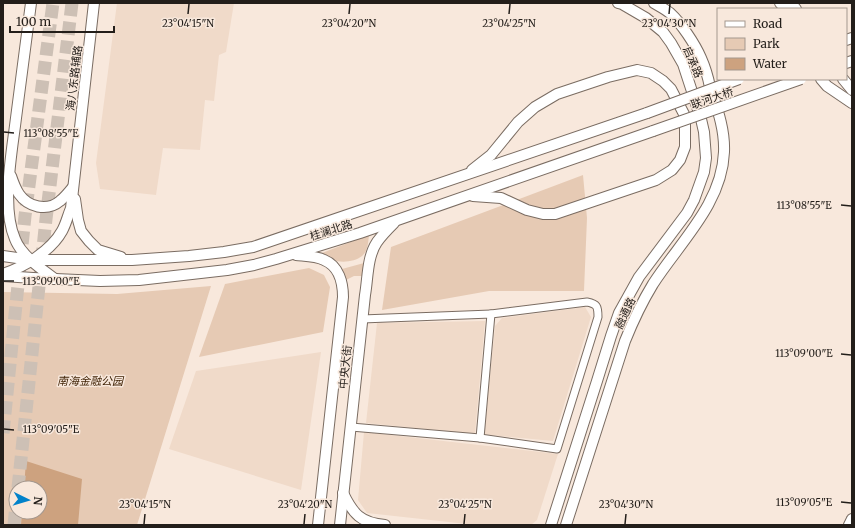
<svg xmlns="http://www.w3.org/2000/svg" width="855" height="528" font-family="Merriweather,'Noto Sans SC',serif">
	<rect width="100%" height="100%" fill="#f8e8dc"/>
	<g fill="#f0dac9">
		<path d="M 117,3 L 234,3 L 226,52 L 219,55 L 214,101 L 205,100 L 200,150 L 163,148 L 156,195 L 100,189 L 96,163 Z"/>
		<path d="M 585,307 L 591,317 L 553,441 L 490,435 L 484,434 L 495,326 L 502,318 Z"/>
		<path d="M 485,321 L 475,434 L 366,423 L 377,323 Z"/>
		<path d="M 321,352 L 301,490 L 169,449 L 196,371 Z"/>
		<path d="M 364,432 L 558,454 L 537,520 L 531,525 L 476,525 L 367,513 L 358,500 Z"/>
	</g>
	<g fill="#e6cab4" fill-rule="evenodd">
		<path d="M 583,175 L 587,218 L 584,291 L 489,291 L 382,310 L 391,247 Z"/>
		<path d="M 369,235 C 368,243 368,251 362,256 C 355,262 341,263 333,260 C 329,258 326,256 322,253 Z"/>
		<path d="M 364,263 L 363,276 L 354,276 L 346,280 L 342,269 Z"/>
		<path d="M 309,268 L 324,275 L 330,287 L 323,332 L 199,357 L 225,284 Z"/>
		<path d="M 211,286 L 137,525 L 3,525 L 3,292 L 117,294 ZM 16,488 L 40,488 L 40,512 L 16,512 Z"/>
	</g>
	<path fill="#cda27f" d="M 26,461 L 82,479 L 78,525 L 21,525 L 22,512 L 40,512 L 40,488 L 24,488 Z"/>
	<g fill="none" stroke-linecap="round" stroke-linejoin="round">
		<g stroke="#cdc0b5" stroke-width="13" stroke-dasharray="13 6" stroke-linecap="butt">
			<path d="M 3,433 L 25,216 L 53,3"/>
			<path d="M 18,488 L 46,219 L 72,3"/>
			<path d="M 14,525 L 16,505"/>
		</g>
		<g stroke="#7a6c62" stroke-width="9">
			<g id="street">
				<path d="M 351,427 L 480,438 L 491,314 L 362,319"/>
				<path d="M 480,438 L 557,449 L 598,317 C 598,306 597,304 587,302 L 491,314"/>
			</g>
		</g>
		<g stroke="#7a6c62" stroke-width="12">
			<g id="secondary">
				<path d="M 31,3 C 26,41 21,80 16,118 C 12,152 1,207 15,239 C 21,255 41,269 55,279"/>
				<path d="M 780,3 L 786,9"/>
				<path d="M 791,3 L 796,9"/>
				<path d="M 846,40 L 852,38"/>
				<path d="M 846,63 L 852,61"/>
				<path d="M 821,79 L 827,86 L 852,103"/>
				<path d="M 843,79 L 852,90"/>
				<path d="M 472,170 L 491,155 L 518,122 L 535,107 L 557,94 L 608,77 L 637,70 L 651,73 L 663,81 L 671,89 L 685,116 L 685,147 L 680,160 L 672,170 L 656,180 L 555,214 L 543,214 L 527,210 L 501,198 L 473,196"/>
				<path d="M 11,176 C 13,182 15,188 19,194 C 28,207 47,212 60,201 C 65,197 69,192 73,187"/>
				<path d="M 75,199 L 78,220 L 81,231 L 89,241 L 98,250 L 121,257"/>
				<path d="M 296,255 C 305,256 316,256 324,260 C 339,266 343,283 343,297 L 318,525"/>
				<path d="M 3,256 L 31,260 L 132,260 L 189,256 L 224,252 L 253,247 L 647,113"/>
				<path d="M 3,274 C 24,267 51,251 62,231 C 66,224 68,215 71,208 L 94,3"/>
				<path d="M 3,276 L 33,278 L 100,281 L 139,280 L 227,270 L 254,265 L 276,259 L 360,233 L 653,131"/>
				<path d="M 343,493 C 353,514 361,523 385,525"/>
				<path d="M 340,525 L 365,295 C 368,278 367,257 377,242 C 382,235 388,229 394,223"/>
				<path d="M 551,525 L 597,381 L 611,336 L 619,313 L 639,277 L 687,213 L 694,200 L 704,172 L 706,158 L 704,132 L 701,119 L 683,64 L 671,43 L 663,32 L 646,18 L 622,4 L 618,3"/>
				<path d="M 566,525 L 625,341 C 633,321 642,302 653,284 C 680,242 722,204 724,152 C 725,129 717,108 710,87 C 708,77 705,67 701,58 C 695,44 681,23 670,13 C 665,9 659,6 654,3"/>
				<path d="M 849,525 L 852,519"/>
			</g>
		</g>
		<use href="#street" stroke="#fff" stroke-width="7"/>
		<use href="#secondary" stroke="#fff" stroke-width="10"/>
		<g stroke="#7a6c62" stroke-width="12" stroke-linecap="butt">
			<g id="secondary-bridge">
				<path d="M 647,113 L 739,79"/>
				<path d="M 653,131 L 801,79"/>
			</g>
		</g>
		<use href="#secondary-bridge" stroke="#fff" stroke-width="10"/>
	</g>
	<path fill="none" stroke="#231e1a" stroke-width="1.5" d="M 188,14 L 189,4M 349,14 L 350,4M 509,14 L 510,4M 669,14 L 670,4M 4,132 L 14,133M 841,205 L 851,206M 4,281 L 14,281M 841,354 L 851,355M 4,429 L 14,430M 841,502 L 851,503M 144,524 L 145,514M 304,524 L 305,514M 464,524 L 465,514M 625,524 L 626,514"/>
	<g text-anchor="middle" dominant-baseline="central" stroke-width="3" stroke-linejoin="round" paint-order="stroke">
		<g font-size="11" fill="#231e1a" stroke="#f8e8dc">
			<text transform="translate(693 62) rotate(66)">启承路</text>
			<text transform="translate(74 78) rotate(-83)">海八东路辅路</text>
			<text transform="translate(712 98) rotate(-19)">联河大桥</text>
			<text transform="translate(331 230) rotate(-18)">桂澜北路</text>
			<text transform="translate(625 313) rotate(-65)">融通路</text>
			<text transform="translate(345 367) rotate(-84)">中央大街</text>
		</g>
		<g font-size="11" font-style="italic" fill="#412407" stroke="#f8e8dc">
			<text x="90" y="381">南海金融公园</text>
		</g>
	</g>
	<g font-size="10" text-anchor="middle" fill="#231e1a" stroke="#f8e8dc" stroke-width="3" stroke-linejoin="round" paint-order="stroke">
		<text x="188" y="27">23°04'15"N</text>
		<text x="349" y="27">23°04'20"N</text>
		<text x="509" y="27">23°04'25"N</text>
		<text x="669" y="27">23°04'30"N</text>
		<text x="51" y="137">113°08'55"E</text>
		<text x="804" y="209">113°08'55"E</text>
		<text x="51" y="285">113°09'00"E</text>
		<text x="804" y="357">113°09'00"E</text>
		<text x="51" y="433">113°09'05"E</text>
		<text x="804" y="506">113°09'05"E</text>
		<text x="145" y="508">23°04'15"N</text>
		<text x="305" y="508">23°04'20"N</text>
		<text x="465" y="508">23°04'25"N</text>
		<text x="626" y="508">23°04'30"N</text>
	</g>
	<rect width="855" height="528" fill="none" stroke="#231e1a" stroke-width="8"/>
	<rect x="717" y="8" width="130" height="72" fill="#f8e8dc" stroke="#a3978e"/>
	<rect x="725" y="21" width="20" height="6" fill="#ffffff" stroke="#a3978e"/>
	<text x="753" y="28" font-size="12" fill="#231e1a">Road</text>
	<rect x="725" y="38" width="20" height="12" fill="#e6cab4" stroke="#a3978e"/>
	<text x="753" y="48" font-size="12" fill="#231e1a">Park</text>
	<rect x="725" y="58" width="20" height="12" fill="#cda27f" stroke="#a3978e"/>
	<text x="753" y="68" font-size="12" fill="#231e1a">Water</text>
	<g transform="translate(28 500) rotate(95)"><circle r="19" fill="#f8e8dc" stroke="#a3978e"/>
	<path d="M0-3L7 15L0 10L-7 15Z" fill="#0282ca"/>
	<text y="-6" font-size="11" font-weight="bold" text-anchor="middle" fill="#231e1a">N</text>
	</g>
	<path d="M10 26v6h104v-6" fill="none" stroke="#231e1a" stroke-width="2"/>
	<text x="16" y="26" font-size="12" fill="#231e1a" stroke="#f8e8dc" stroke-width="3" paint-order="stroke">100 m</text>
</svg>
